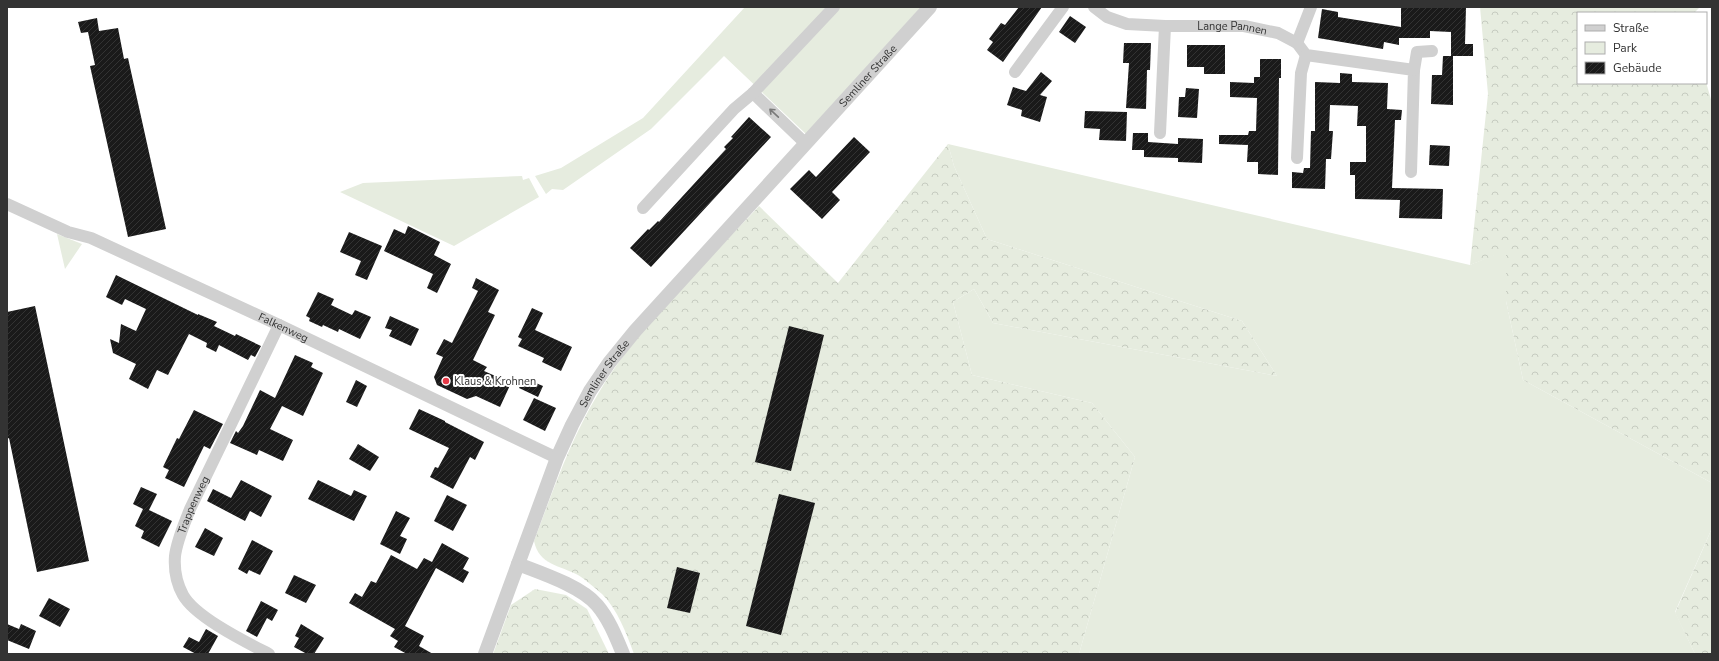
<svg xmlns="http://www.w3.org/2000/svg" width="1719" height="661" font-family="'Nunito Sans',sans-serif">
	<defs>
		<pattern id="forest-crowns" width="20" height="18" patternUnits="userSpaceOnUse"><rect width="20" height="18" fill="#e6ecdf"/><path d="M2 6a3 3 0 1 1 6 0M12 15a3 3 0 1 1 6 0" fill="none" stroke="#c6cbc0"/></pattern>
		<pattern id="building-hatch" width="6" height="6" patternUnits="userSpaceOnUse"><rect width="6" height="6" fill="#1a1a1a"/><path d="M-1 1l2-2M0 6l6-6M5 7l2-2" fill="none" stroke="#333"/></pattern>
	</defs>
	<rect width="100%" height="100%" fill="#fff"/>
	<g fill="#e6ecdf">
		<path d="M 745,7 L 921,7 L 806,134 L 724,56 L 651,129 L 563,190 L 552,189 L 546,194 L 535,176 L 561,168 L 643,118 Z"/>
		<path d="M 948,144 L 1470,265 L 1506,250 L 1506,301 L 1523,380 L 1712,483 L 1712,528 L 1675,612 L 1695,654 L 1079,654 L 1135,457 L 1092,403 L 972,375 L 953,302 L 974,289 L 993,323 L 1277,376 L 1242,321 L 987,239 L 954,166 Z"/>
		<path d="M 522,176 L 523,180 L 529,178 L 539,197 L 454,246 L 340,192 L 363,183 Z"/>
		<path d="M 57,234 L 82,244 L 65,269 Z"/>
	</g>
	<g fill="url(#forest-crowns)">
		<path d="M 1480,7 L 1700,7 L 1694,13 L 1578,13 L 1578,83 L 1706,82 L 1712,103 L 1712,483 L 1523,380 L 1506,301 L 1506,251 L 1470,265 L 1488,94 Z"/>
		<path d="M 948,144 L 954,166 L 987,239 L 1242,321 L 1277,376 L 993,323 L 974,289 L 953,302 L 972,375 L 1092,403 L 1135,457 L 1079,654 L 634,654 C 626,633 618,610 602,594 C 595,588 586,580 578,575 C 559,565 539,565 534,541 C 553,491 570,440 598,394 C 639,325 704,265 759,206 L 838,283 Z"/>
		<path d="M 1712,528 L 1712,654 L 1695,654 L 1675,613 Z"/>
		<path d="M 535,589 L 566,595 L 587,609 L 609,654 L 493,654 L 511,605 Z"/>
	</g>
	<g fill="url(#building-hatch)">
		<path d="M 1019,7 L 1042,7 L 1003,62 L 987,50 L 993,42 L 989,39 L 1001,23 L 1005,25 Z"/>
		<path d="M 1401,7 L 1466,7 L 1465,44 L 1473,44 L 1473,56 L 1453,56 L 1453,105 L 1431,104 L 1432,75 L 1442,75 L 1443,56 L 1451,56 L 1451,32 L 1430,31 L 1430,38 L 1399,38 L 1399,45 L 1384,42 L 1383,49 L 1318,38 L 1322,9 L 1338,12 L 1338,17 L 1401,27 Z"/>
		<path d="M 1070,16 L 1086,27 L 1075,43 L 1059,32 Z"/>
		<path d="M 97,18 L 99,31 L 118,28 L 124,59 L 128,58 L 166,229 L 128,237 L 90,66 L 95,65 L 88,32 L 81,33 L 78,22 Z"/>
		<path d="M 1124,43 L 1151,43 L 1150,70 L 1147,70 L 1146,109 L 1126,108 L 1129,63 L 1123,63 Z"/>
		<path d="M 1187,45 L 1225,45 L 1225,74 L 1204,74 L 1204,67 L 1187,67 Z"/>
		<path d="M 1260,59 L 1281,59 L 1281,78 L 1279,78 L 1278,175 L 1258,174 L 1258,162 L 1247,162 L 1248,145 L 1219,144 L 1219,135 L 1248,135 L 1249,131 L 1256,131 L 1257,98 L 1230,97 L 1230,82 L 1254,83 L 1254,77 L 1260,77 Z"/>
		<path d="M 1041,72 L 1052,81 L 1040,95 L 1047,97 L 1040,122 L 1021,116 L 1022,110 L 1007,105 L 1013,87 L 1026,91 Z"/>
		<path d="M 1340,73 L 1352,74 L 1352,82 L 1388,83 L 1387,109 L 1402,110 L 1401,120 L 1395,120 L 1392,188 L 1443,189 L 1442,219 L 1399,218 L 1400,200 L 1355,199 L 1355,175 L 1350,175 L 1350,162 L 1366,162 L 1366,126 L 1357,126 L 1358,106 L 1330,105 L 1329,131 L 1333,131 L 1331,159 L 1326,159 L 1325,189 L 1292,188 L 1292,172 L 1303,173 L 1304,168 L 1310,168 L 1311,131 L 1315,131 L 1315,82 L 1340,83 Z"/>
		<path d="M 1186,88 L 1199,89 L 1197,118 L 1178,117 L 1179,97 L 1185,97 Z"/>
		<path d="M 1085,111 L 1127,112 L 1126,141 L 1099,140 L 1100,129 L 1084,128 Z"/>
		<path d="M 749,117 L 771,137 L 651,267 L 630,248 L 648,229 L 649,230 L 658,221 L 659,222 L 726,149 L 724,147 L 733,138 L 731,137 Z"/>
		<path d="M 1133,133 L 1148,133 L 1148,142 L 1178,144 L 1178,138 L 1203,139 L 1202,163 L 1178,162 L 1178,158 L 1144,157 L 1144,150 L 1132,150 Z"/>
		<path d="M 854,137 L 870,152 L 832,192 L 840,200 L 822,219 L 790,189 L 809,170 L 816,177 Z"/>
		<path d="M 1430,145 L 1450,146 L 1449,166 L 1429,165 Z"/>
		<path d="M 408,226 L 440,242 L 434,255 L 451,264 L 437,293 L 427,288 L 433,274 L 384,251 L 394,229 L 405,234 Z"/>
		<path d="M 349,232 L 382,246 L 367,280 L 355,275 L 361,261 L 340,252 Z"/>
		<path d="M 116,275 L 198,315 L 198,314 L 217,322 L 214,326 L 235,336 L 236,334 L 261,346 L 255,357 L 251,355 L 248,360 L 219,345 L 216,352 L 206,347 L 207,343 L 189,334 L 168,375 L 157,370 L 148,389 L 129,379 L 136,364 L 113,353 L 110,339 L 119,343 L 121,324 L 136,331 L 146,309 L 125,299 L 122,305 L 106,297 Z"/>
		<path d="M 476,278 L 499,290 L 488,312 L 495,315 L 473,360 L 487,367 L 484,371 L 511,383 L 500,407 L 476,396 L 467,399 L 437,385 L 434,377 L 443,357 L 436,354 L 444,339 L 452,343 L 478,291 L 472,288 Z"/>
		<path d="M 318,292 L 334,299 L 331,305 L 352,315 L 355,310 L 371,317 L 360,339 L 339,329 L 338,332 L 323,325 L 322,327 L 309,321 L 310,318 L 306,316 Z"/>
		<path d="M 35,306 L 89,561 L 37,572 L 9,438 L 7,439 L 7,312 Z"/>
		<path d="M 532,308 L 543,313 L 535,330 L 572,347 L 561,371 L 542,362 L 544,358 L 518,346 L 522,339 L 518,337 Z"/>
		<path d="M 390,316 L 419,329 L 411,346 L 389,336 L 392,330 L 385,328 Z"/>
		<path d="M 789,326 L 824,335 L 791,471 L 755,462 Z"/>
		<path d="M 295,355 L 313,363 L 311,367 L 323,373 L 303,416 L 282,406 L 270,429 L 293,440 L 283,461 L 259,450 L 257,455 L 230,443 L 236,431 L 238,433 L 243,426 L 260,390 L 275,398 Z"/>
		<path d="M 524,378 L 543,386 L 538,397 L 519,388 Z"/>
		<path d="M 356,380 L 367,386 L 357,407 L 346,402 Z"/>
		<path d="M 534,398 L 556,408 L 545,431 L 523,420 Z"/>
		<path d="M 419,409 L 445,421 L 445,422 L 484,442 L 475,460 L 470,457 L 453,489 L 430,477 L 435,467 L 438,468 L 449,448 L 409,429 Z"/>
		<path d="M 194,410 L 223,424 L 210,449 L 204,446 L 184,487 L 165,478 L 169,470 L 163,467 L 177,438 L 179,439 Z"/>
		<path d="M 358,444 L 379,457 L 370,471 L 349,459 Z"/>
		<path d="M 241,480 L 272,496 L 261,517 L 250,511 L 245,521 L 207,501 L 213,489 L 231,498 Z"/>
		<path d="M 318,480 L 351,496 L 354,490 L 367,496 L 354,521 L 308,499 Z"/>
		<path d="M 141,487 L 157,494 L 149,510 L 172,521 L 159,547 L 141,538 L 144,531 L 135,526 L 143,509 L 133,504 Z"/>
		<path d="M 779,494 L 815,503 L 781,635 L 746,626 Z"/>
		<path d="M 447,495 L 467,505 L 453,531 L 434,521 Z"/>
		<path d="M 396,511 L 410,518 L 400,536 L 407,539 L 400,554 L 380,544 Z"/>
		<path d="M 205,528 L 223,538 L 214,556 L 195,547 Z"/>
		<path d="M 252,540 L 273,551 L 260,575 L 249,570 L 247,574 L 238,569 Z"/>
		<path d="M 442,543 L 469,558 L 463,569 L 469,572 L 463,583 L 436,568 L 405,626 L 424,636 L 419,646 L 433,654 L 407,654 L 394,647 L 398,641 L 390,636 L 395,629 L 349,603 L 355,593 L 362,597 L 371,581 L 376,583 L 391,555 L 417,569 L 424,558 L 432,562 Z"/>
		<path d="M 677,567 L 700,573 L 690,613 L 667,608 Z"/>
		<path d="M 294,575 L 316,585 L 306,603 L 285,593 Z"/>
		<path d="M 49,598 L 70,609 L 60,627 L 39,616 Z"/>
		<path d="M 261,601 L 278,610 L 272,621 L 267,618 L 257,637 L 246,631 Z"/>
		<path d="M 7,624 L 19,629 L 21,624 L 36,631 L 29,649 L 7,640 Z"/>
		<path d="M 301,624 L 324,638 L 314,654 L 307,654 L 294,647 L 299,638 L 295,636 Z"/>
		<path d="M 206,629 L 218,636 L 208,654 L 196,654 L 183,647 L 189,637 L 199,642 Z"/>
	</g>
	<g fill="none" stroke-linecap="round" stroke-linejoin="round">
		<g stroke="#d0d0d0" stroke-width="12">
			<path id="s1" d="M 1094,7 L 1107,17 L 1127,24 L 1165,26 L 1244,26 L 1278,33 L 1297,43 L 1306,55 L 1414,70 L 1411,172"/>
			<path d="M 1297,43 L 1311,7"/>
			<path d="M 1414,70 L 1417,52 L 1432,51"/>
			<path d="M 1015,72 L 1063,7"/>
			<path d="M 753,93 L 805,143"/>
			<path d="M 1160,133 L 1165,26"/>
			<path d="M 1297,158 L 1301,73 L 1306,55"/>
			<path id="s2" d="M 7,204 L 68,232 L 91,238 L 279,325 L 557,458"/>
			<path d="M 643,208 L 734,109 L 753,93 L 834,7"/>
			<path id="s3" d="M 269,654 C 246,642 195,617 183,595 C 177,584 174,569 175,556 C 177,540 184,525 190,509 L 279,325"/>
		</g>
		<g stroke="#d0d0d0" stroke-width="14">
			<path d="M 518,564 C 541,573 581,586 597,605 C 609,619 616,637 623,654"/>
			<path id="s4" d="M 485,654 L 557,458 L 572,425 L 590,391 L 609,363 L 635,331 L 930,7"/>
		</g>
	</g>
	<defs><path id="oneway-shaft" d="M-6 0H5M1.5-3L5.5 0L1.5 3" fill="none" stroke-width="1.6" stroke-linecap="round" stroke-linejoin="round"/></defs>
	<use stroke="#7a7a7a" href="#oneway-shaft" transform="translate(774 113) rotate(-137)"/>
	<circle fill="#e63946" stroke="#fff" stroke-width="1.5" cx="446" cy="381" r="4"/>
	<g text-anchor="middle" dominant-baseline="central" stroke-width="4" stroke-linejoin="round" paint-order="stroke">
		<g font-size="11" fill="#333" stroke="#fff">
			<text stroke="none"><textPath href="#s1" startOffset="143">Lange Pannen</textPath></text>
			<text stroke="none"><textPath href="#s4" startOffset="704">Semliner Straße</textPath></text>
			<text stroke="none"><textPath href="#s2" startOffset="303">Falkenweg</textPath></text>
			<text stroke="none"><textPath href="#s4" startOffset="306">Semliner Straße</textPath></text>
			<text stroke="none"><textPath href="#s3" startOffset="200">Trappenweg</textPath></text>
		</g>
		<g font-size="11" fill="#333" stroke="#fff" text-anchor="start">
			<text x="454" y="381">Klaus &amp; Krohnen</text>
		</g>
	</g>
	<rect width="1719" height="661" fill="none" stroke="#333333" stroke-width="16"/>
	<rect x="1577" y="12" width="130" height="72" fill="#ffffff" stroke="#adadad"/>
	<rect x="1585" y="25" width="20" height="6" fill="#d0d0d0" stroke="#adadad"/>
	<text x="1613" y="32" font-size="12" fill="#333333">Straße</text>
	<rect x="1585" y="42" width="20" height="12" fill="#e6ecdf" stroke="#adadad"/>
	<text x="1613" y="52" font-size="12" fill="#333333">Park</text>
	<rect x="1585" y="62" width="20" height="12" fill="url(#building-hatch)" stroke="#adadad"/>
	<text x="1613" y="72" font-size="12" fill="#333333">Gebäude</text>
</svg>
